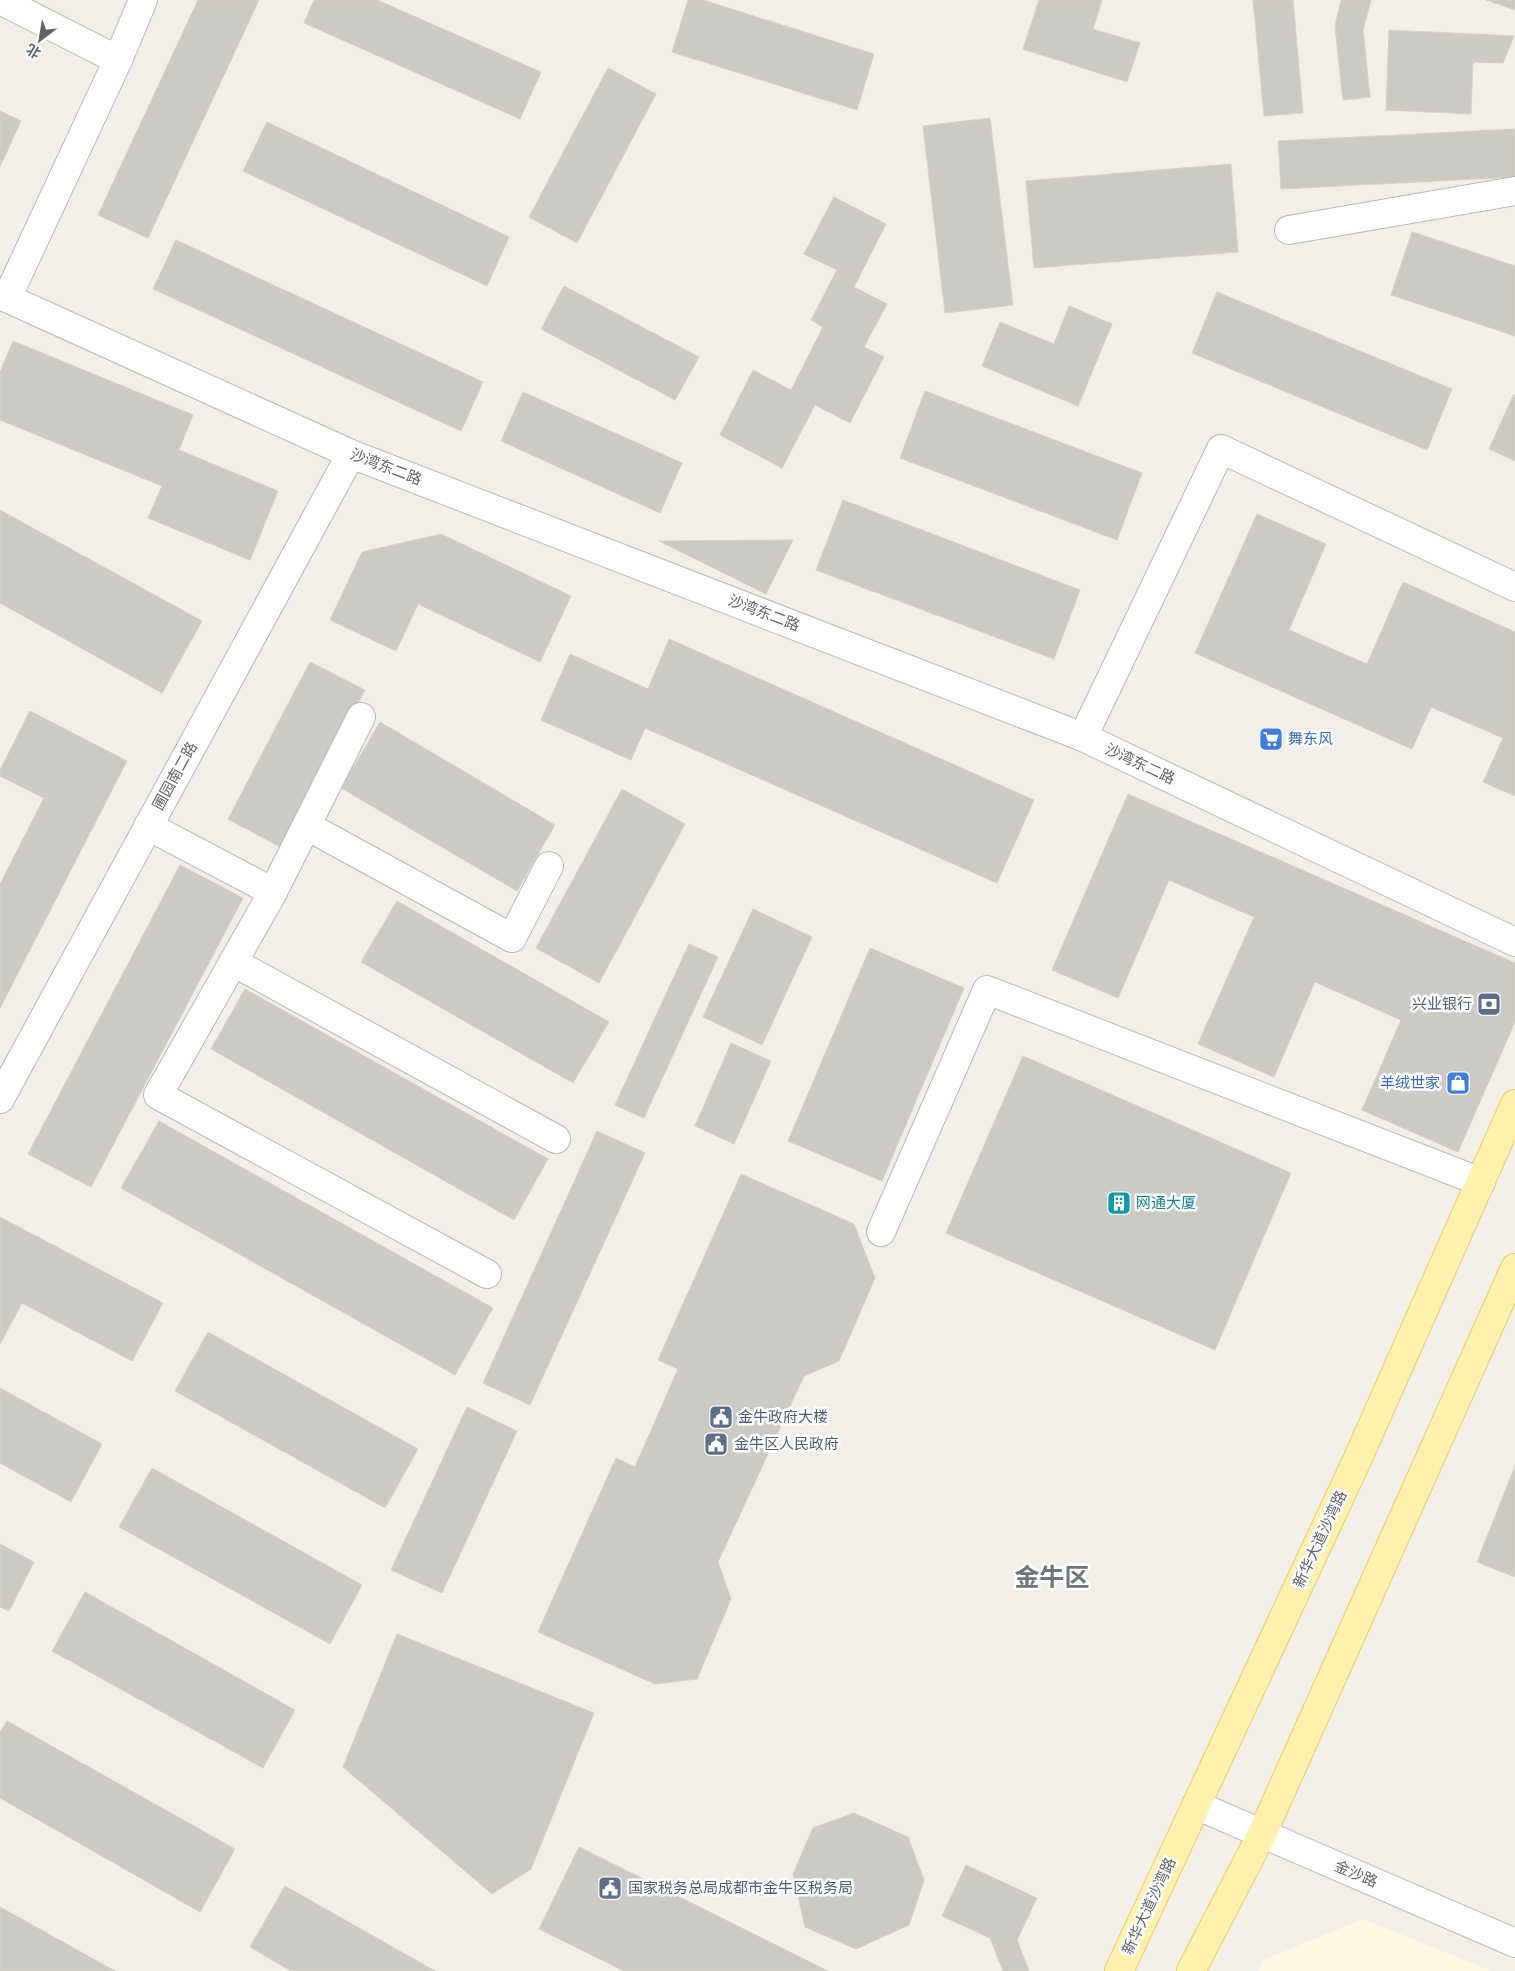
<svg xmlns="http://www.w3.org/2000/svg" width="1515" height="1971" font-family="'Fira Sans','Noto Sans SC',sans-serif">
	<rect width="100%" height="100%" fill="#f1efe8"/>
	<path fill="#fef7e0" d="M 1363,1919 L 1492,1971 L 1259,1971 L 1263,1960 Z"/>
	<g fill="#cccac5" stroke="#d6d1c6">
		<path d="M 198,0 L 259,0 L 148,238 L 98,215 Z"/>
		<path d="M 314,0 L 377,0 L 541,72 L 520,119 L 304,23 Z"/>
		<path d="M 688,0 L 703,0 L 874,54 L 857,110 L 672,52 Z"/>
		<path d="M 1039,0 L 1102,0 L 1093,29 L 1140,43 L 1127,82 L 1023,49 Z"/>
		<path d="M 1253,0 L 1293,0 L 1303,113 L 1264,116 Z"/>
		<path d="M 1341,0 L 1371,0 L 1363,30 L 1370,97 L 1343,100 L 1335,26 Z"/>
		<path d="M 1486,0 L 1515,0 L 1515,10 Z"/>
		<path d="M 1389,30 L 1514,36 L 1503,63 L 1473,62 L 1471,114 L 1386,110 Z"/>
		<path d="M 608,68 L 656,94 L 577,243 L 529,217 Z"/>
		<path d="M 0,111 L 21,121 L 0,167 Z"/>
		<path d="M 990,118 L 1013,305 L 945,313 L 923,126 Z"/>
		<path d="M 267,122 L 509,237 L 487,286 L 243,171 Z"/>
		<path d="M 1515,129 L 1515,177 L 1281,189 L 1278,141 Z"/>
		<path d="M 1231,164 L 1238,252 L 1034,268 L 1026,181 Z"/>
		<path d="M 834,197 L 886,224 L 854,287 L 887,304 L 864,347 L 884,357 L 850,423 L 815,405 L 782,468 L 720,435 L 753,370 L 791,390 L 823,327 L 811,320 L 837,270 L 804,254 Z"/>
		<path d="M 1412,232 L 1515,266 L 1515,336 L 1391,295 Z"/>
		<path d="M 176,240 L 483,382 L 461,431 L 153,289 Z"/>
		<path d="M 564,286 L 699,357 L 675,400 L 541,329 Z"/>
		<path d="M 1217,292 L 1452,389 L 1427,450 L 1192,353 Z"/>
		<path d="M 1069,306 L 1112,324 L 1078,406 L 982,366 L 1000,322 L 1054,344 Z"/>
		<path d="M 13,341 L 193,415 L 179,450 L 278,491 L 250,560 L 148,518 L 162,486 L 0,420 L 0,372 Z"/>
		<path d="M 925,391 L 1142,473 L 1117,540 L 900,458 Z"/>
		<path d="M 523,392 L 682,463 L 660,513 L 501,441 Z"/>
		<path d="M 1514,394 L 1515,395 L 1515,461 L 1489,449 Z"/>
		<path d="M 843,500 L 1080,590 L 1054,659 L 816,570 Z"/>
		<path d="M 0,510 L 202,621 L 162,693 L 0,603 Z"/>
		<path d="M 1257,514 L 1326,544 L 1289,630 L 1367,664 L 1403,582 L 1515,632 L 1515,796 L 1483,782 L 1503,738 L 1431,707 L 1412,749 L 1195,653 Z"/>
		<path d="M 441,534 L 571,596 L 540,662 L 418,604 L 396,651 L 330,620 L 362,552 Z"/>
		<path d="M 793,540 L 766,594 L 659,541 Z"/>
		<path d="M 669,639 L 1034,800 L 997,883 L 645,728 L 631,760 L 541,720 L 570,654 L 648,689 Z"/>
		<path d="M 310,662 L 365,690 L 282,848 L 228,819 Z"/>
		<path d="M 30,711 L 127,761 L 0,1008 L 0,884 L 44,798 L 0,776 L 0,770 Z"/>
		<path d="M 380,722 L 555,825 L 517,891 L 341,788 Z"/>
		<path d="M 622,789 L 685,824 L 599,983 L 536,948 Z"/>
		<path d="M 1128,794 L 1515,963 L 1515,1022 L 1458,1152 L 1362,1110 L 1401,1020 L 1315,982 L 1274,1077 L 1198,1044 L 1254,917 L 1169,880 L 1118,998 L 1052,970 Z"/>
		<path d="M 180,865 L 243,898 L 91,1187 L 28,1154 Z"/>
		<path d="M 397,901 L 609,1022 L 573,1083 L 361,962 Z"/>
		<path d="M 753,909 L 812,937 L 762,1045 L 703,1017 Z"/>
		<path d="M 689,944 L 718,957 L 644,1118 L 615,1105 Z"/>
		<path d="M 870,948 L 964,988 L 882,1181 L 788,1141 Z"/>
		<path d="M 245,989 L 548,1159 L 514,1220 L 211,1049 Z"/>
		<path d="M 731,1043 L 771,1061 L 734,1144 L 695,1126 Z"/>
		<path d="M 1023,1056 L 1291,1173 L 1215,1350 L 946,1233 Z"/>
		<path d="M 159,1121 L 493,1308 L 455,1375 L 121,1188 Z"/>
		<path d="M 597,1131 L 645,1153 L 530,1405 L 483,1383 Z"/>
		<path d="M 741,1174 L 854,1224 L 875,1278 L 839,1361 L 804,1376 L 718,1562 L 731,1599 L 697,1679 L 655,1684 L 538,1632 L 616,1458 L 635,1467 L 678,1369 L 658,1360 Z"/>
		<path d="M 0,1217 L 163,1303 L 132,1361 L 22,1303 L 0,1344 Z"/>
		<path d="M 208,1332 L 418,1449 L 385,1508 L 175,1391 Z"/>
		<path d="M 0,1388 L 102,1444 L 71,1502 L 0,1463 Z"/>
		<path d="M 467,1407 L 517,1431 L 442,1593 L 391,1570 Z"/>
		<path d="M 1515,1466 L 1515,1577 L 1477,1562 Z"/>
		<path d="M 152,1468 L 362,1585 L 330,1644 L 119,1527 Z"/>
		<path d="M 0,1544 L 34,1562 L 9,1611 L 0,1607 Z"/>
		<path d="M 85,1592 L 295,1710 L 263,1768 L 52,1651 Z"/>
		<path d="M 397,1634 L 594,1713 L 531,1869 L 492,1894 L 343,1767 Z"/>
		<path d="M 7,1721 L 235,1849 L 200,1912 L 0,1798 L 0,1732 Z"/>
		<path d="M 854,1813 L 908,1837 L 924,1880 L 909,1925 L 856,1949 L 805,1927 L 793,1874 L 813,1828 Z"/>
		<path d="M 579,1847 L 828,1971 L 624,1971 L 539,1929 Z"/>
		<path d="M 966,1865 L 1037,1898 L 1017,1940 L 1029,1971 L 1003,1971 L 990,1938 L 942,1916 Z"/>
		<path d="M 285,1886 L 435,1971 L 291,1971 L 250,1947 Z"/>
		<path d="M 0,1907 L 115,1971 L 0,1971 Z"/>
	</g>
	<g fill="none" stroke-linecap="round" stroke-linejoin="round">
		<g stroke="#b5b8bc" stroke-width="30">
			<g id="minor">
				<path d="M 0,0 L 118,60"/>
				<path d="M 1289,230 L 1515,191"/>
				<path d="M 0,295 L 351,454 L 1083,737 L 1515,942"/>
				<path d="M 7,298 L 118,60 L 143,0"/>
				<path d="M 361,717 L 273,892 L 158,1095 L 487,1274"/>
				<path d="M 1083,737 L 1221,449 L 1515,587"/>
				<path d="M 148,826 L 273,892"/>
				<path d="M 307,826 L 512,938 L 549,866"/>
				<path d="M 233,962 L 556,1139"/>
				<path d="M 0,1099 L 351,454"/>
				<path d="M 881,1232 L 987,990 L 1481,1182"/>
				<path d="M 1196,1805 L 1515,1943"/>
			</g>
		</g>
		<g stroke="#f2c960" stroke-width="30">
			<g id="major">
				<path d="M 1119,1971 L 1358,1458 L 1515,1104"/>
				<path d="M 1191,1971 L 1262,1834 L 1515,1268"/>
			</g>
		</g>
		<use href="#minor" stroke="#fff" stroke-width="28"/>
		<use href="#major" stroke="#fff2af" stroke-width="28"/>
	</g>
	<defs>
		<g id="supermarket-square" transform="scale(1.25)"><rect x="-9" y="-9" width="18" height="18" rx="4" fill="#3f7fe0" stroke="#fff"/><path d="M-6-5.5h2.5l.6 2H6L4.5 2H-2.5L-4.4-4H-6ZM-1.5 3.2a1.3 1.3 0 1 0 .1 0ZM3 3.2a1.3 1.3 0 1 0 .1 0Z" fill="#fff"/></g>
		<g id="bank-square" transform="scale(1.25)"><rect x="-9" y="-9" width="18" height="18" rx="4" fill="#5c6f8a" stroke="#fff"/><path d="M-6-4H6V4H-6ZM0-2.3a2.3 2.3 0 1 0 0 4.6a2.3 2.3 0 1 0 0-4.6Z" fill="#fff"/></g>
		<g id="shop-square" transform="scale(1.25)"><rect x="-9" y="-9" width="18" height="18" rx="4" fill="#3f7fe0" stroke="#fff"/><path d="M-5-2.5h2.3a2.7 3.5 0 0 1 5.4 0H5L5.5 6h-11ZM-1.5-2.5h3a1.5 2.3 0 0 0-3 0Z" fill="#fff"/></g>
		<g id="building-square" transform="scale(1.25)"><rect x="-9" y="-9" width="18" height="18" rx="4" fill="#0f9aa8" stroke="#fff"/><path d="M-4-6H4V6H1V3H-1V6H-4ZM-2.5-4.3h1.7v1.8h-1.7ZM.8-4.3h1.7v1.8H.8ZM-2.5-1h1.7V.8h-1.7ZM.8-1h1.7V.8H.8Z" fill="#fff"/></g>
		<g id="civic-square" transform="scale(1.25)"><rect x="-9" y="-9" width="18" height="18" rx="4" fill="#5c6f8a" stroke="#fff"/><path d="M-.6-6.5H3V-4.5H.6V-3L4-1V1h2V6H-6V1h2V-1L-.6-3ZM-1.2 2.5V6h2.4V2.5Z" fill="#fff"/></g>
	</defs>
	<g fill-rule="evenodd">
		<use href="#supermarket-square" x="1271" y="739"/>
		<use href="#bank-square" x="1489" y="1004"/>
		<use href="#shop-square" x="1458" y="1083"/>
		<use href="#building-square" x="1119" y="1203"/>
		<use href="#civic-square" x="721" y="1417"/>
		<use href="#civic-square" x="716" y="1444"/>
		<use href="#civic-square" x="610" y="1888"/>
	</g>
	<g text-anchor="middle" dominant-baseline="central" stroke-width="5" stroke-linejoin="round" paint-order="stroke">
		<g font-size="15" fill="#5f6368" stroke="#fff">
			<text transform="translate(386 467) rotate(21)">沙湾东二路</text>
			<text transform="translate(764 613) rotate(21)">沙湾东二路</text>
			<text transform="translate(1140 764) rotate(25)">沙湾东二路</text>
			<text transform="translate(175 776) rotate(-61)">圃园南二路</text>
			<text transform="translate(1320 1539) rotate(-65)">新华大道沙湾路</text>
			<text transform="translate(1356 1874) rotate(23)">金沙路</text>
			<text transform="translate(1149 1906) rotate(-65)">新华大道沙湾路</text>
		</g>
		<g font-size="15" fill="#366cbe" stroke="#fff" text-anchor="start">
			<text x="1288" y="739">舞东风</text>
			<text x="1440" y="1083" text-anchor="end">羊绒世家</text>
		</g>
		<g font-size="15" fill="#4e5e75" stroke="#fff" text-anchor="start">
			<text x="1472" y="1004" text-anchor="end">兴业银行</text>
			<text x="738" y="1417">金牛政府大楼</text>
			<text x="734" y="1444">金牛区人民政府</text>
			<text x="628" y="1888">国家税务总局成都市金牛区税务局</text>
		</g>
		<g font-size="15" fill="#0d838f" stroke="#fff" text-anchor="start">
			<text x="1136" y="1203">网通大厦</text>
		</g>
		<g font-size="25" font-weight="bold" fill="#70757a" stroke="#fff">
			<text x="1052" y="1578">金牛区</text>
		</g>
	</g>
	<g transform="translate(40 40) rotate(211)" stroke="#ffffff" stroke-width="4" paint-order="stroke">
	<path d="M0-4L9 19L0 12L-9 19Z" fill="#5f6368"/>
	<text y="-8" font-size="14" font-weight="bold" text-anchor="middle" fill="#5f6368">北</text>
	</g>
</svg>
